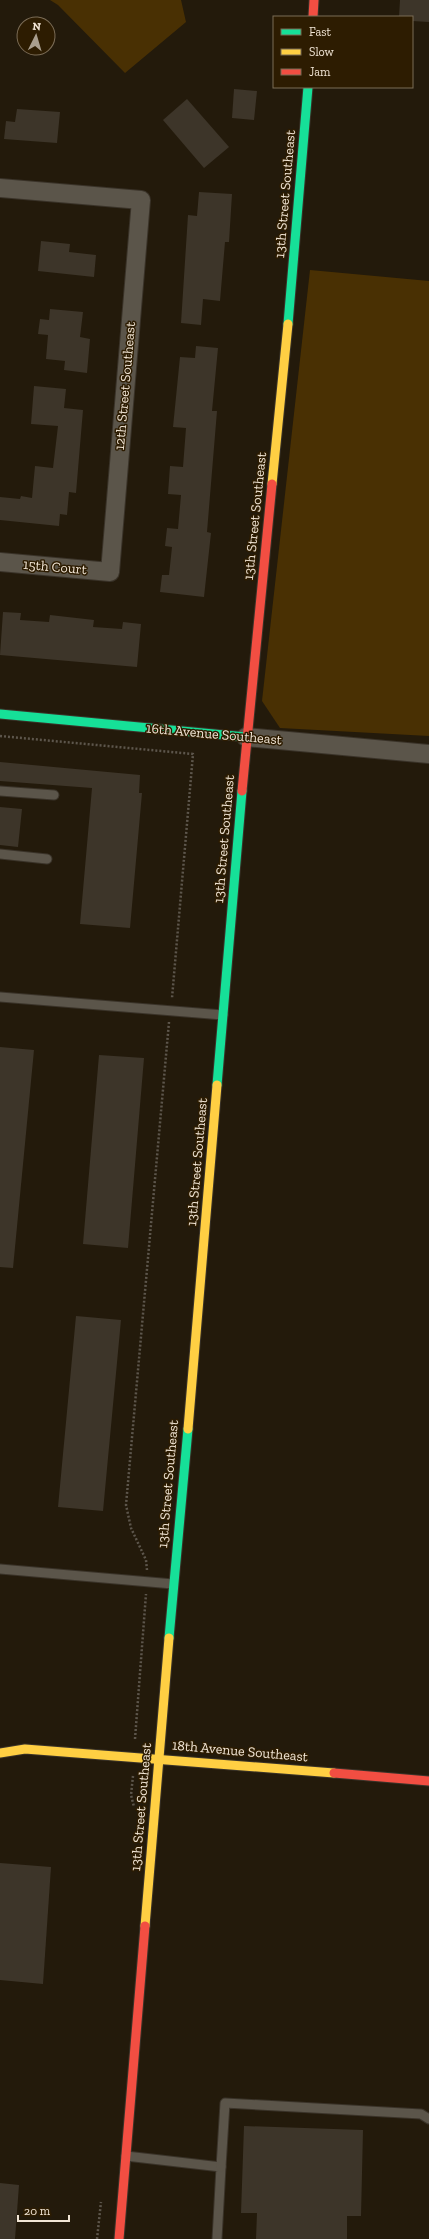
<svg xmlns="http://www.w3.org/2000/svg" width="429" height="2239" font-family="'Zilla Slab',serif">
	<rect width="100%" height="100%" fill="#231a0b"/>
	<g fill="#493003">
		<path d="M 50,0 L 181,0 L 186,22 L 125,73 L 58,5 Z"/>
		<path d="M 310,270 L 429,281 L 429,736 L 280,728 L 262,701 Z"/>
	</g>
	<g fill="#3d3529">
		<path d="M 400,0 L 429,0 L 429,22 L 412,21 L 412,17 L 399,17 Z"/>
		<path d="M 234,89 L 257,91 L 254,120 L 232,118 Z"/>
		<path d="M 187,99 L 229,147 L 204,168 L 163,120 Z"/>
		<path d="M 17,109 L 60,112 L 57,143 L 4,139 L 6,121 L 15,122 Z"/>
		<path d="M 199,192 L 232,194 L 229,242 L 225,242 L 220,301 L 203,299 L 201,325 L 181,323 L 188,215 L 197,216 Z"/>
		<path d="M 41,241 L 70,244 L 69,252 L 96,255 L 94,277 L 38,271 Z"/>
		<path d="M 50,309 L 83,312 L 80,337 L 90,339 L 87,373 L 64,370 L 65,361 L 46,359 L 48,335 L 38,334 L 40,319 L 49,320 Z"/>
		<path d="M 196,346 L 218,348 L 212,411 L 217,411 L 207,532 L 211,533 L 204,597 L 160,592 L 162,575 L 169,575 L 172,547 L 165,546 L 167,528 L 178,529 L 181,495 L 168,494 L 170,466 L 183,467 L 186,428 L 173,427 L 180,357 L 195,358 Z"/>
		<path d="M 34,386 L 66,389 L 64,408 L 83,410 L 76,493 L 69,492 L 67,515 L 60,514 L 59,526 L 0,520 L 0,497 L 20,499 L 21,496 L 32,498 L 35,466 L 53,468 L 58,426 L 31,424 Z"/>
		<path d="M 3,612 L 21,613 L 20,620 L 49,622 L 50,615 L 94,620 L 93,627 L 122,629 L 123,622 L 141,624 L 137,667 L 0,655 Z"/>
		<path d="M 0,762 L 140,775 L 139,793 L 142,793 L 130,928 L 80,924 L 92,788 L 0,781 Z"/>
		<path d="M 0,807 L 22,809 L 18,847 L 0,845 Z"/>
		<path d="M 0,1047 L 34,1050 L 13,1268 L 0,1267 Z"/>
		<path d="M 99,1055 L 144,1058 L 128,1248 L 83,1244 Z"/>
		<path d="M 76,1316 L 121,1320 L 103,1511 L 58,1507 Z"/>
		<path d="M 0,1863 L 51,1867 L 43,1984 L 0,1980 Z"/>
		<path d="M 244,2126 L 363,2130 L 361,2216 L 347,2216 L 347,2239 L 256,2239 L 257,2213 L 241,2213 Z"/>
		<path d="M 0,2183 L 19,2185 L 15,2239 L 0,2239 Z"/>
	</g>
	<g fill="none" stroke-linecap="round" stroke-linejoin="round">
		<g stroke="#3a3329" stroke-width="11">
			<g id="lane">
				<path d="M 0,791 L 54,795"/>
				<path d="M 0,854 L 47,859"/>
				<path d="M 0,997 L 223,1015"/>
				<path d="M 0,1569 L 173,1584"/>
				<path d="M 126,2156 L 221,2167 L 217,2239"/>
				<path d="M 221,2167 L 225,2103 L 421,2114 L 429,2119"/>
			</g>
		</g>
		<g stroke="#3a3329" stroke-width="20">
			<g id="street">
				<path d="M 0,188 L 141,200 L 110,572 L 0,562"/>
				<path d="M 246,737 L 429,754"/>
			</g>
		</g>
		<g stroke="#3a3329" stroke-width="11">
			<g id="fast">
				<path d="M 288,324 L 308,87"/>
				<path d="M 0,714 L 246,737"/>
				<path d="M 217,1085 L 242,791"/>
				<path d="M 169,1638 L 188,1429"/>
			</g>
		</g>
		<g stroke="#3a3329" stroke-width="11">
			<g id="slow">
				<path d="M 272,484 L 288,324"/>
				<path d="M 188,1429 L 217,1085"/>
				<path d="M 0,1753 L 25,1749 L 334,1773"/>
				<path d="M 145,1926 L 169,1638"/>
			</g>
		</g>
		<g stroke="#3a3329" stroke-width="11">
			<g id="jam">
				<path d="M 313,17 L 314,0"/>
				<path d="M 242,791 L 272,484"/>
				<path d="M 334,1773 L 429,1781"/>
				<path d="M 119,2239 L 145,1926"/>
			</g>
		</g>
		<g stroke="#5d564c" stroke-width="2.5" stroke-dasharray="2 2" stroke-linecap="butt">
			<path d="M 0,736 L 193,754 L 172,998"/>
			<path d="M 147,1570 L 146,1560 L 131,1528 L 126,1505 L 169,1022"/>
			<path d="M 135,1739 L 146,1594"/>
			<path d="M 133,1776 L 131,1795 L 134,1807"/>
			<path d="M 97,2239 L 101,2202"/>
		</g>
		<use href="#lane" stroke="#5b554a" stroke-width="9"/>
		<use href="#street" stroke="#5b554a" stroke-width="18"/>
		<use href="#fast" stroke="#16e098" stroke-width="9"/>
		<use href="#slow" stroke="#ffcf43" stroke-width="9"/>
		<use href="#jam" stroke="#f24e42" stroke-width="9"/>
	</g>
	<g text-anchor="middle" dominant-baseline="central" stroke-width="3" stroke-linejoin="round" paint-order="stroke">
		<g font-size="14" fill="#f1e5d5" stroke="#2d1c01">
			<text transform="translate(285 194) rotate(-85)">13th Street Southeast</text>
			<text transform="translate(125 386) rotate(-85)">12th Street Southeast</text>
			<text transform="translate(255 516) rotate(-84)">13th Street Southeast</text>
			<text transform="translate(55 567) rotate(5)">15th Court</text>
			<text transform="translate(214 734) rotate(5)">16th Avenue Southeast</text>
			<text transform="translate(224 839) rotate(-85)">13th Street Southeast</text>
			<text transform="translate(197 1162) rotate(-85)">13th Street Southeast</text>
			<text transform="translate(168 1484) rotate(-85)">13th Street Southeast</text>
			<text transform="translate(240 1751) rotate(5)">18th Avenue Southeast</text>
			<text transform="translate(141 1807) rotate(-85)">13th Street Southeast</text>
		</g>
	</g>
	<rect x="273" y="16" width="140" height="72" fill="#2d1c01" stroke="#7b6c56"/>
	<rect x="281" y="29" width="20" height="6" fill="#16e098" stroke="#7b6c56"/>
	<text x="309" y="36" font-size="12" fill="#f1e5d5">Fast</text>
	<rect x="281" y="49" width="20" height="6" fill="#ffcf43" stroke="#7b6c56"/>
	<text x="309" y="56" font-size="12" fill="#f1e5d5">Slow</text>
	<rect x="281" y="69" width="20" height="6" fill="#f24e42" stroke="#7b6c56"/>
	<text x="309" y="76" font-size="12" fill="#f1e5d5">Jam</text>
	<g transform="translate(36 36) rotate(5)"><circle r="19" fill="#2d1c01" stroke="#7b6c56"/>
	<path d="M0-3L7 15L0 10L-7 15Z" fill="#a99e8e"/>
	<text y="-6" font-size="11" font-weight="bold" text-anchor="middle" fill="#f1e5d5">N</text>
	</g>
	<path d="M18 2215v6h51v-6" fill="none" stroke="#f1e5d5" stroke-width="2"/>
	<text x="24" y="2215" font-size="12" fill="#f1e5d5" stroke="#2d1c01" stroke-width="3" paint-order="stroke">20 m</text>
</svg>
